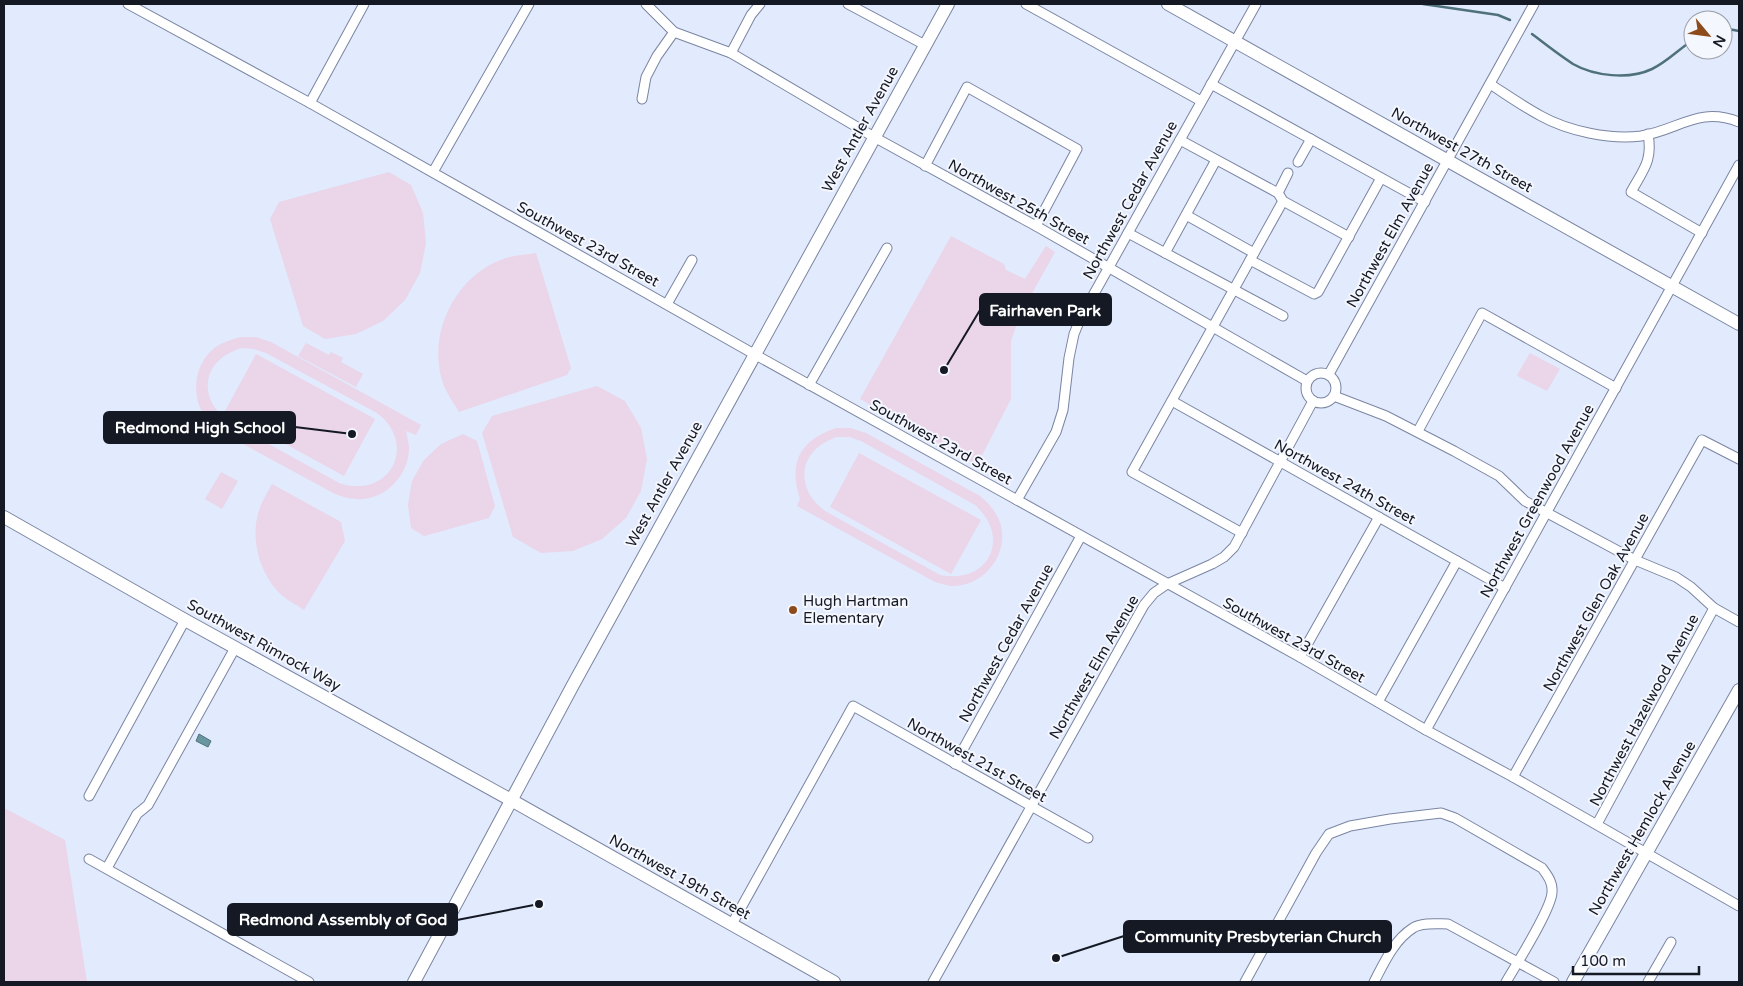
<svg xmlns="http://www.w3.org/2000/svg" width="1743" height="986" font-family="'Varela Round',sans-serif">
	<rect width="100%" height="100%" fill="#e2eafd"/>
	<g fill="#ead5e9" fill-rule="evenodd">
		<path d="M 389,172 L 411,185 L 423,213 L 426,243 L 420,273 L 405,300 L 383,321 L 356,334 L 325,339 L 303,326 L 270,219 L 279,202 Z"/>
		<path d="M 951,236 L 1004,264 L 1006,270 L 1025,279 L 1046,246 L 1055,252 L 1019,317 L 1011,341 L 1011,399 L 977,465 L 860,399 Z"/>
		<path d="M 536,253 L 571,368 L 567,375 L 459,412 C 454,404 448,395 444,386 C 425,336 455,274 506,258 C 515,255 526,255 536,253 Z"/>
		<path d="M 240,337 L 256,337 L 271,342 L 421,425 L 416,435 L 406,431 C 407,436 408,441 409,446 C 410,470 392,493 369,498 C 357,501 346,498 335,494 L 223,433 C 219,430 214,427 211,424 C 191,405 191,369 212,350 C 220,343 230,340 240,337 ZM 242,348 L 254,349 L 266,353 L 377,413 C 419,445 389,500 339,483 L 229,422 C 196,398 202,359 242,348 Z"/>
		<path d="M 306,343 L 329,355 L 331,352 L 343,358 L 341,362 L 363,374 L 356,387 L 298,356 Z"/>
		<path d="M 1530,353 L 1560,369 L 1547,391 L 1519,377 L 1517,375 Z"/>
		<path d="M 256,354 L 375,419 L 344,476 L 225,411 Z"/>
		<path d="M 597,386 L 625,401 L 641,428 L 647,459 L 641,491 L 626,518 L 602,539 L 573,551 L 541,553 L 513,537 L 482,433 L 492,416 Z"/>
		<path d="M 836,428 L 851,428 L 866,433 L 980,496 C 988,503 995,510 999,520 C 1012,552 984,588 950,586 C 945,585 940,583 935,582 L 797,506 L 800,499 C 788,463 800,440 836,428 ZM 837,437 L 850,437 L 861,441 L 975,505 C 1012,538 988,585 940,575 L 825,511 C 793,487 799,449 837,437 Z"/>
		<path d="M 463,434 L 477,441 L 495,506 L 489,518 L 424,536 L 411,528 L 408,505 L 412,481 L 424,460 L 441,444 Z"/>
		<path d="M 859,453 L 981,520 L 951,574 L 830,507 Z"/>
		<path d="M 221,472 L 238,481 L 222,509 L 205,499 Z"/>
		<path d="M 272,484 L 341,522 L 345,541 L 304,610 C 297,605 290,602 284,597 C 259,576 248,535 261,505 C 264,498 268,491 272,484 Z"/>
		<path d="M 4,808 L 65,840 L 87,982 L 4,982 Z"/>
	</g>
	<path fill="#6897a1" stroke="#4f717c" d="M 199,734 L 211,741 L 208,747 L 196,741 Z"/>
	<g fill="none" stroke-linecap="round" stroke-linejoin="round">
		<g stroke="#4f717c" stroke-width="2.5">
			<path d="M 1423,4 L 1498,15 L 1510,20"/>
			<path d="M 1723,28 L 1739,31"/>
			<path d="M 1532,34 C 1545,44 1559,55 1573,64 C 1594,76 1629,80 1652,69 C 1667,62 1679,49 1693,40"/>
		</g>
		<g stroke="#7a85a2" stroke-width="11">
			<g id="street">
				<path d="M 128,4 L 310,103 L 754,354 L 1300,657 L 1426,730 L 1513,777 L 1739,906"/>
				<path d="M 646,4 L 674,32 L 731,53 L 874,137 L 1036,226 L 1307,381"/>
				<path d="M 848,4 L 925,45"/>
				<path d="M 1026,4 L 1201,101"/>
				<path d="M 731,53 L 751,15 L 760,4"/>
				<path d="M 1211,84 L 1425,202"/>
				<path d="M 1490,84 C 1507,95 1524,107 1541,116 C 1568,131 1610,140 1641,136 C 1679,130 1698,106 1739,122"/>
				<path d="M 642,99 L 646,77 L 657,56 L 674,32"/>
				<path d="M 310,103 L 364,4"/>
				<path d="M 1648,134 C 1653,161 1643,170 1631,192 L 1702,233"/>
				<path d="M 1180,140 L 1278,193 L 1283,201 L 1349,237"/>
				<path d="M 1298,162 L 1311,139"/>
				<path d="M 925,166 L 967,87 L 1077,149 L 1036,226"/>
				<path d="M 433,172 L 529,4"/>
				<path d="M 1278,193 L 1288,173"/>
				<path d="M 1186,215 L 1254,253"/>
				<path d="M 1128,233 L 1283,316"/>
				<path d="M 1165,253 L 1216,160"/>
				<path d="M 1250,260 L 1314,294 L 1318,292 L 1381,178"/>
				<path d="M 667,304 L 692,260"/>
				<circle cx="1321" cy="388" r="15"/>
				<path d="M 1329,374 L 1534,4"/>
				<path d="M 809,385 L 887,248"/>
				<path d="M 1334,396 L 1386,416 L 1454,451 L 1499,476 L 1525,501 L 1635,560 L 1676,577 L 1691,587 L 1714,608 L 1739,622"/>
				<path d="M 1172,401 L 1505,588"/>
				<path d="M 1418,431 L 1482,313 L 1616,388"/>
				<path d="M 1017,500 L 1056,432 L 1063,410 L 1069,358 L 1074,334 L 1081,317 L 1256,4"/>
				<path d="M 1242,533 L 1132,472 L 1283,201"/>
				<path d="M 1300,657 L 1379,517"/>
				<path d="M 1378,702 L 1457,561"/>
				<path d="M 1426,730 L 1739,165"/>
				<path d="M 955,764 L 1081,536"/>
				<path d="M 1513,777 L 1702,440 L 1739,459"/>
				<path d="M 89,796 L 185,620"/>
				<path d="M 1597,824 L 1714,608"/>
				<path d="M 89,859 L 309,982"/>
				<path d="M 107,868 L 137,814 L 148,805 L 235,648"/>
				<path d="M 732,924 L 853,706 L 1088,838"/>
				<path d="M 933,982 L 1144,605 L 1154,593 L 1167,584 L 1212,564 L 1224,557 L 1234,547 L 1313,401"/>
				<path d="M 1245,982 L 1316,853 L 1329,834 L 1350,826 L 1390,819 L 1441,813 L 1455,818 L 1542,868 C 1547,875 1553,882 1552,892 C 1552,908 1516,965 1506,982"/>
				<path d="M 1374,982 C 1384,963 1394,940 1413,928 C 1422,922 1438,924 1448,924 L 1554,982"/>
				<path d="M 1648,982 L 1671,942"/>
			</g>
		</g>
		<g stroke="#7a85a2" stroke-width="14">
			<g id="secondary">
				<path d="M 1168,4 L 1739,324"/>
				<path d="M 4,517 L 185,620 L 511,800 L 834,982"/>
				<path d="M 414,982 L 573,685 L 948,4"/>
				<path d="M 1573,982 L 1739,690"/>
			</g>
		</g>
		<use href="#street" stroke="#fff" stroke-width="9"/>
		<use href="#secondary" stroke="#fff" stroke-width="12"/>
	</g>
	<circle fill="#8d4a1b" stroke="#f5f7fe" stroke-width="2" cx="793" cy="610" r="5"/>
	<g text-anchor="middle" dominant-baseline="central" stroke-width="4" stroke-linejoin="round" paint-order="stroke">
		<g font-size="15" fill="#151924" stroke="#f5f7fe">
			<text transform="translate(860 129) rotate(-61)">West Antler Avenue</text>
			<text transform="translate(1462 150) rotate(29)">Northwest 27th Street</text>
			<text transform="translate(1130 200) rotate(-61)">Northwest Cedar Avenue</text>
			<text transform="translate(1019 202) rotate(29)">Northwest 25th Street</text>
			<text transform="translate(1390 235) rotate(-61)">Northwest Elm Avenue</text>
			<text transform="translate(588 244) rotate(29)">Southwest 23rd Street</text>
			<text transform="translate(941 442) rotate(29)">Southwest 23rd Street</text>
			<text transform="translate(1345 482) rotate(29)">Northwest 24th Street</text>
			<text transform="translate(664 484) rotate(-61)">West Antler Avenue</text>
			<text transform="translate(1537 501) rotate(-61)">Northwest Greenwood Avenue</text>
			<text transform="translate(1596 602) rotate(-61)">Northwest Glen Oak Avenue</text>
			<text transform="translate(1294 640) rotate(29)">Southwest 23rd Street</text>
			<text transform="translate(1006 643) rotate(-61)">Northwest Cedar Avenue</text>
			<text transform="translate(264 645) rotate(29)">Southwest Rimrock Way</text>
			<text transform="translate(1094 667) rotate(-60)">Northwest Elm Avenue</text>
			<text transform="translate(1644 710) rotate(-62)">Northwest Hazelwood Avenue</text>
			<text transform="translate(977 760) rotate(29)">Northwest 21st Street</text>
			<text transform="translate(1642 828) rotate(-60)">Northwest Hemlock Avenue</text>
			<text transform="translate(680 877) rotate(29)">Northwest 19th Street</text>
		</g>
		<g font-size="15" fill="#151924" stroke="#f5f7fe" text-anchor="start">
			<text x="803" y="601">Hugh Hartman<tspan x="803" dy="17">Elementary</tspan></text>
		</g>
	</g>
	<path fill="none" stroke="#151924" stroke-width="2" d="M944 370L980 310M352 434L295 427M539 904L457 920M1056 958L1124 936"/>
	<g fill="#151924" stroke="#f5f7fe" stroke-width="2">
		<circle cx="944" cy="370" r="5"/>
		<circle cx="352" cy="434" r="5"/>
		<circle cx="539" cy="904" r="5"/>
		<circle cx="1056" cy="958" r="5"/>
	</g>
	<g fill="#151924" stroke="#151924" stroke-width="2">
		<rect x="980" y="294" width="131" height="31" rx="5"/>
		<rect x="104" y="412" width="191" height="31" rx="5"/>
		<rect x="228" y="904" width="229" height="31" rx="5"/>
		<rect x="1124" y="921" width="267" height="31" rx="5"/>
	</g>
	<g font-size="16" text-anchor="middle" font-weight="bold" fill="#fff">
		<text x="1045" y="316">Fairhaven Park</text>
		<text x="200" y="433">Redmond High School</text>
		<text x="343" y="925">Redmond Assembly of God</text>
		<text x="1258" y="942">Community Presbyterian Church</text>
	</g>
	<rect width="1743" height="986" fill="none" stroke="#151924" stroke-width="10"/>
	<g transform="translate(1708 35) rotate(119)"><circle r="24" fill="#f5f7fe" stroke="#9b9ea7"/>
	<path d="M0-4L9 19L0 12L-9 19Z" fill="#8d4a1b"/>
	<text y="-8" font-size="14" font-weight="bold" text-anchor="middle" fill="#151924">N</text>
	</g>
	<path d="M1573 966v8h126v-8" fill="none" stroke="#151924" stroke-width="2.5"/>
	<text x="1580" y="966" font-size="15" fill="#151924" stroke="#f5f7fe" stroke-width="4" paint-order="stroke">100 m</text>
</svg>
